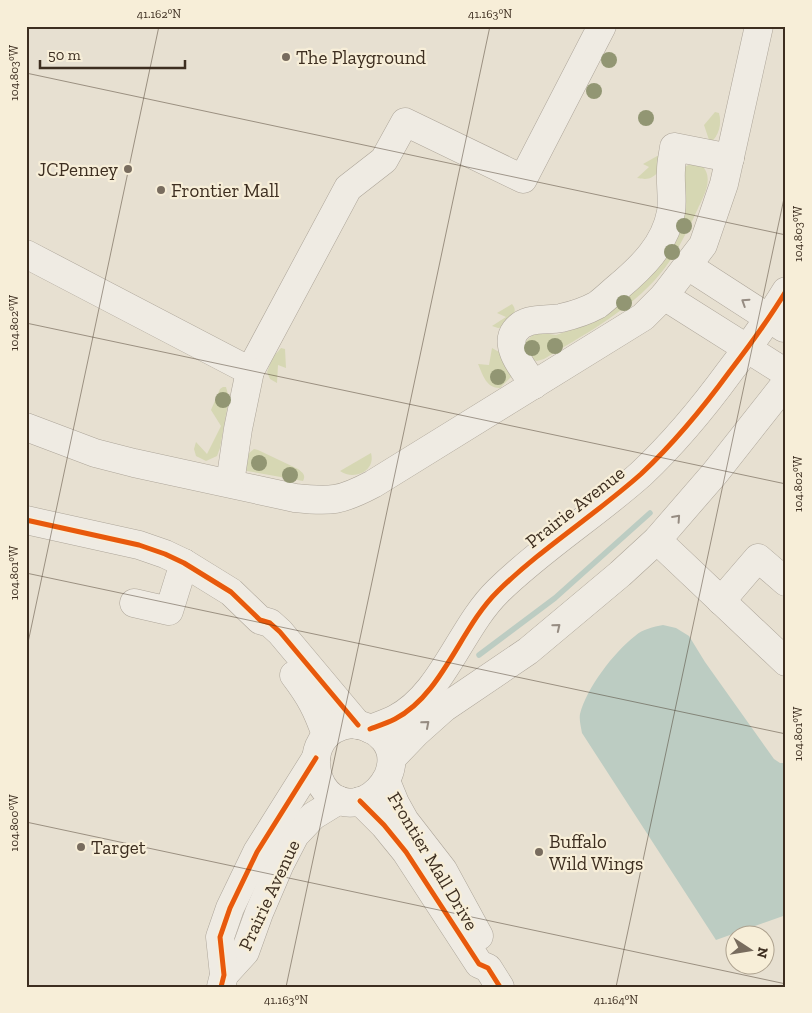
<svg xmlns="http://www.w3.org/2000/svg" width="812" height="1013" font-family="'Zilla Slab',serif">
	<rect width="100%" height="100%" fill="#e7e0d1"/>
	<g fill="#d6d7b3">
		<path d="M 715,112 L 719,113 C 722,124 719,136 710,143 L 704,125 Z"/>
		<path d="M 659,155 L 659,171 C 652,179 648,180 637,178 L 649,167 L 643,164 Z"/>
		<path d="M 694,163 L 700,164 C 714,175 706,192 699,206 C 687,233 674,259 654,281 C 623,314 582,336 544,359 L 537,361 L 530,359 L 525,342 L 533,335 L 542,333 L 556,335 L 580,327 L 616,305 L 683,171 L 686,166 Z"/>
		<path d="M 512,304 C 519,312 511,319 505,327 L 498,328 L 492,326 L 506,317 L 497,313 Z"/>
		<path d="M 281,348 L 285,349 L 286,368 L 278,365 L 277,383 L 270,379 L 267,372 L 273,357 Z"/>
		<path d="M 492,348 L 499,352 L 512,376 L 500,388 C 486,388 483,375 478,364 L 489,365 Z"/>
		<path d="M 223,387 L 226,387 L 229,398 L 220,448 L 217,456 L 206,461 L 196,456 L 194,449 L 196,442 L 207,454 L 221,426 L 211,410 L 220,389 Z"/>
		<path d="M 254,449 L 258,450 L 298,469 C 303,473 306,475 303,481 L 247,471 L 244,467 L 248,454 Z"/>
		<path d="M 371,453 C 376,471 354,481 340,471 Z"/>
	</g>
	<path fill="#bcccc2" d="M 663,625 L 676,628 L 689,636 L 705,662 L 774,759 L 780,763 L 786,763 L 786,915 L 716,940 L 582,733 C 581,727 579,720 580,714 C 586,689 614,652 635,636 C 643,629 653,627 663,625 Z"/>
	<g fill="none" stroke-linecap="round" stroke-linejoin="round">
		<path stroke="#bcccc2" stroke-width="5.5" d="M 479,655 L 555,598 L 650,513"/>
		<g stroke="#ada599" stroke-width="29">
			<g id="minor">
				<path d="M 26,254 L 250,371 L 348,188 L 384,160 L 405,122 L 523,179 L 602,26"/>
				<path d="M 688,266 L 784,328"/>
				<path d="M 664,296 L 786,373"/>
				<path d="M 534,385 C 526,372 503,347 515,331 C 526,316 546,321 561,318 C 574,315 586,311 597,305 C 604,300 611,293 617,288 C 642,267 665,245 671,212 C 673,198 670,184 671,170 C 671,162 673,155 674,147 L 730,158"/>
				<path d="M 26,427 L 95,453 L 134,463 L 295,498 C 331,502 341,501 373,484 L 643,317 L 664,296 L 703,245 L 724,184 L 759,26"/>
				<path d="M 230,483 L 238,429 L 250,371"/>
				<path d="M 26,520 L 139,545 L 165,554 L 184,563 L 231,592 L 260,620 L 270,623 L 280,632 L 358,725"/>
				<path d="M 657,540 L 786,662"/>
				<path d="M 721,601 L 758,558 L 786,582"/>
				<path d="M 134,603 L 169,611 L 184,563"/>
				<path d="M 294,675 C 310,696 317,709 326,735"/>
				<path d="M 351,724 C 379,726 400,747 388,776 C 383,786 375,795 364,800 C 314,819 293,731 351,724 Z"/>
				<path d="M 370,729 C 378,726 387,723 395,719 C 443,694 460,628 498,591 C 542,548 595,515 641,474 C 674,443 703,408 730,371 C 750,345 769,319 786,291"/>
				<path d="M 392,758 L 416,733 L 444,708 L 528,651 L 620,574 L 657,540 L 715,473 L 786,383"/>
				<path d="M 386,781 L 395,803 L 405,821 L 443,870 L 479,936"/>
				<path d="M 360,801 L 384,825 L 406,852 L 479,964 L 488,968 L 500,987"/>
				<path d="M 224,975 L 245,952 L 259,913 L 280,864 L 295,835 L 313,816 L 339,800"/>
				<path d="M 221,987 L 224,975 L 220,937 L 230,908 L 257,852 L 316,758"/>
			</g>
		</g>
		<use href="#minor" stroke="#efebe3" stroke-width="28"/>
		<g stroke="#f7eed8" stroke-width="8">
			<g id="cycleway">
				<path d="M 26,520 L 139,545 L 165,554 L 184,563 L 231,592 L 260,620 L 270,623 L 280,632 L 358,725"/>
				<path d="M 370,729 C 378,726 387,723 395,719 C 443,694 460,628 498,591 C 542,548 595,515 641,474 C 674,443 703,408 730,371 C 750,345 769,319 786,291"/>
				<path d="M 360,801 L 384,825 L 406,852 L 479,964 L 488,968 L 500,987"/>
				<path d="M 221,987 L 224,975 L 220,937 L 230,908 L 257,852 L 316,758"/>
			</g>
		</g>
		<use href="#cycleway" stroke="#e8590c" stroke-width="5"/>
	</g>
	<g fill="#929673">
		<circle cx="609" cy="60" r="8"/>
		<circle cx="594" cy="91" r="8"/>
		<circle cx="646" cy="118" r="8"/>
		<circle cx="684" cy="226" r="8"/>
		<circle cx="672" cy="252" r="8"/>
		<circle cx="624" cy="303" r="8"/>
		<circle cx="555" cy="346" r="8"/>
		<circle cx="532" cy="348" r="8"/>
		<circle cx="498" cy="377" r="8"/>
		<circle cx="223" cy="400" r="8"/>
		<circle cx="259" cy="463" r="8"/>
		<circle cx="290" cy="475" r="8"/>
	</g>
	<defs><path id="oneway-chevron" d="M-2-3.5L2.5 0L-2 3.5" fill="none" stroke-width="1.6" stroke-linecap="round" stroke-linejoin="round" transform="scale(1.25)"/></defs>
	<g stroke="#968c82">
		<use href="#oneway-chevron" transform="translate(745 302) rotate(-147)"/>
		<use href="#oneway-chevron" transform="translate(677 518) rotate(-48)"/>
		<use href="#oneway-chevron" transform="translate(557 627) rotate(-39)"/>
		<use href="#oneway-chevron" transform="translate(426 724) rotate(-41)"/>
	</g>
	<path fill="none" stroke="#3d2e20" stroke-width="1" stroke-opacity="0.45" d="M 26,73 L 786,235M 26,323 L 786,484M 26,573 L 786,734M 26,652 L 159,26M 26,822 L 786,984M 286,987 L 490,26M 616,987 L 786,189"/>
	<g fill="#786c5e" stroke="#f7eed8" stroke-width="2">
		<circle cx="286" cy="57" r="5"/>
		<circle cx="128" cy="169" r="5"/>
		<circle cx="161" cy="190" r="5"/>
		<circle cx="81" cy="847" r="5"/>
		<circle cx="539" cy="852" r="5"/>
	</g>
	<g text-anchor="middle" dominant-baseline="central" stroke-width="4.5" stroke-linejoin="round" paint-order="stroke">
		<g font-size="19" fill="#3d2e20" stroke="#f7eed8" text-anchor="start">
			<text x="296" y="57">The Playground</text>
			<text x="118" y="169" text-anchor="end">JCPenney</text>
			<text x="171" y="190">Frontier Mall</text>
			<text x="549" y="841">Buffalo<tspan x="549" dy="22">Wild Wings</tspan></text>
			<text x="91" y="847">Target</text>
		</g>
		<g font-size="19" fill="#3d2e20" stroke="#f7eed8">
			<text transform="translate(575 507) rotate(-38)">Prairie Avenue</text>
			<text transform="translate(433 861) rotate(59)">Frontier Mall Drive</text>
			<text transform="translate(269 895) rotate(-65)">Prairie Avenue</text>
		</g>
	</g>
	<rect width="812" height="1013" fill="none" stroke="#f7eed8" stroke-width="55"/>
	<g transform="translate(750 950) rotate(102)"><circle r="24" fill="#f7eed8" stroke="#ada18e"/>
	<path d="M0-4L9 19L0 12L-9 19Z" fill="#786c5e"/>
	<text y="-8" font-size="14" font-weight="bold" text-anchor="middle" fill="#3d2e20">N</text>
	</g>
	<path d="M40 60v8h145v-8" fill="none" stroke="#3d2e20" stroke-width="2.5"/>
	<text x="48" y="60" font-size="15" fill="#3d2e20" stroke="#f7eed8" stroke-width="4" paint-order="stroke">50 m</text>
	<rect x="28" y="28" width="756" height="958" fill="none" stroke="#3d2e20" stroke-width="2"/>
	<g font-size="12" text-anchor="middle" fill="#3d2e20">
		<text x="159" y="18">41.162°N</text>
		<text x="490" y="18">41.163°N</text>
		<text transform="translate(14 73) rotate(-90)" y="4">104.803°W</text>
		<text transform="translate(798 234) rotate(-90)" y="4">104.803°W</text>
		<text transform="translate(14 323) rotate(-90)" y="4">104.802°W</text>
		<text transform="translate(798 484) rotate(-90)" y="4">104.802°W</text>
		<text transform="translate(14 573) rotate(-90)" y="4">104.801°W</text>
		<text transform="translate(798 734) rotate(-90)" y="4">104.801°W</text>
		<text transform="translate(14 823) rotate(-90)" y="4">104.800°W</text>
		<text x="286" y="1004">41.163°N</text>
		<text x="616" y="1004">41.164°N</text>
	</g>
</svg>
